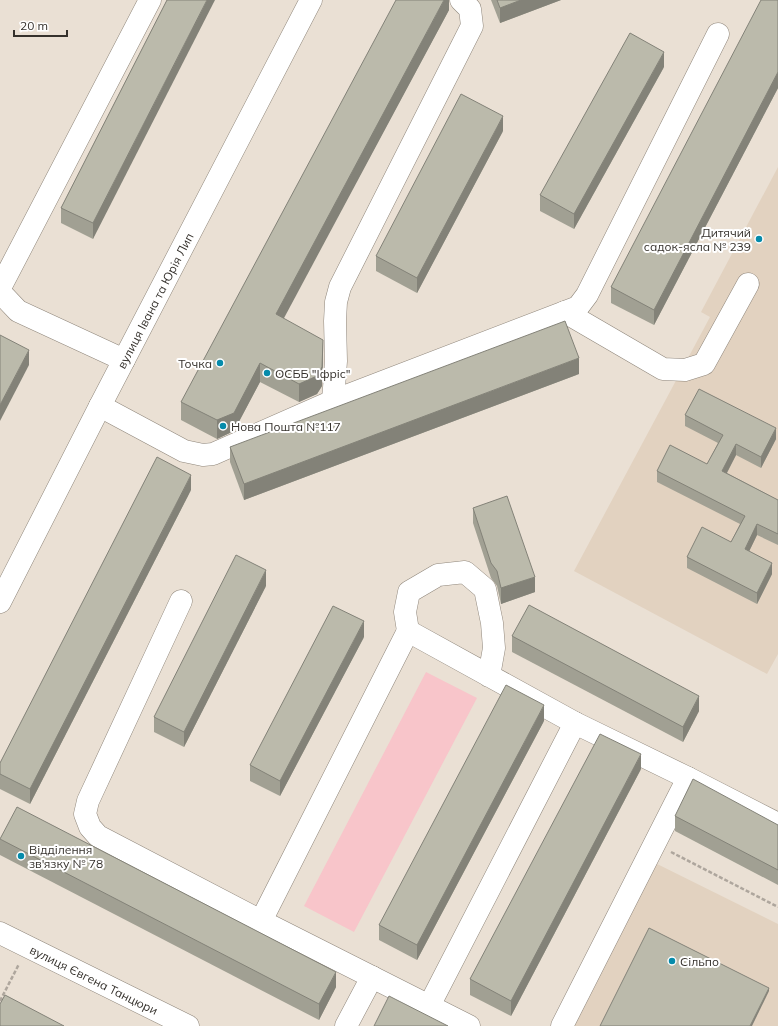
<svg xmlns="http://www.w3.org/2000/svg" width="778" height="1026" font-family="Mulish,sans-serif">
	<rect width="100%" height="100%" fill="#eae0d4"/>
	<g fill="#e2d2c0">
		<path d="M 778,167 L 778,654 L 767,674 L 574,571 L 710,317 L 701,312 Z"/>
		<path d="M 641,856 L 778,924 L 778,1026 L 556,1026 Z"/>
	</g>
	<path fill="#f8c5ca" d="M 426,672 L 477,698 L 354,932 L 304,906 Z"/>
	<g fill="none" stroke-linecap="round" stroke-linejoin="round">
		<g stroke="#8f867b" stroke-width="23">
			<g id="minor">
				<path d="M 0,288 L 150,0"/>
				<path d="M 0,292 L 18,311 L 124,360"/>
				<path d="M 565,312 L 663,369 L 685,370 L 704,364 L 748,284"/>
				<path d="M 333,401 L 336,361 L 335,321 L 336,302 L 340,287 L 472,26 L 470,9 L 461,0"/>
				<path d="M 100,406 L 184,451 L 203,455 L 213,454 L 333,401 L 578,307 L 587,295 L 718,34"/>
				<path d="M 181,601 L 88,801 L 85,814 L 90,827 L 98,836 L 261,921 L 469,1026"/>
				<path id="s1" d="M 0,602 L 100,406 L 311,0"/>
				<path d="M 489,676 L 494,648 L 492,623 L 485,589 L 465,572 L 438,575 L 409,592 L 405,612 L 408,631 L 575,723 L 688,778 L 778,824"/>
				<path d="M 261,921 L 408,631"/>
				<path id="s2" d="M 0,933 L 188,1026"/>
				<path d="M 429,1006 L 575,723"/>
				<path d="M 346,1026 L 372,977"/>
				<path d="M 562,1026 L 688,778"/>
			</g>
		</g>
		<g stroke="#aea69d" stroke-width="2.5" stroke-dasharray="4 2" stroke-linecap="butt">
			<path d="M 671,852 L 778,907"/>
			<path d="M 0,1001 L 19,964"/>
		</g>
		<use href="#minor" stroke="#fff" stroke-width="22"/>
	</g>
	<g fill="#a1a093">
		<path d="M 167,0 L 93,239 L 61,223 L 61,208 Z"/>
		<path d="M 449,0 L 449,10 L 283,318 L 323,358 L 322,386 L 317,394 L 299,402 L 260,382 L 234,431 L 217,439 L 181,420 L 181,402 Z"/>
		<path d="M 491,0 L 561,0 L 500,23 Z"/>
		<path d="M 778,0 L 778,88 L 654,325 L 611,303 L 611,287 Z"/>
		<path d="M 664,67 L 574,229 L 540,211 L 540,195 Z"/>
		<path d="M 503,131 L 417,293 L 376,271 L 376,256 Z"/>
		<path d="M 579,374 L 244,500 L 230,462 L 230,447 Z"/>
		<path d="M 685,415 L 776,439 L 761,468 L 736,455 L 727,473 L 778,500 L 778,545 L 757,535 L 749,551 L 772,574 L 757,604 L 687,568 L 687,557 L 731,542 L 740,524 L 657,482 L 657,471 L 707,464 L 718,443 L 685,426 Z"/>
		<path d="M 191,490 L 30,804 L 0,789 L 0,763 Z"/>
		<path d="M 473,508 L 535,592 L 501,604 L 497,586 L 491,578 L 473,523 Z"/>
		<path d="M 266,586 L 184,747 L 154,732 L 154,717 Z"/>
		<path d="M 512,636 L 699,711 L 683,742 L 512,652 Z"/>
		<path d="M 364,637 L 280,796 L 250,781 L 250,765 Z"/>
		<path d="M 544,721 L 417,960 L 379,940 L 379,925 Z"/>
		<path d="M 641,769 L 511,1016 L 470,995 L 470,979 Z"/>
		<path d="M 675,816 L 778,825 L 778,885 L 675,831 Z"/>
		<path d="M 0,839 L 336,987 L 319,1020 L 0,855 Z"/>
	</g>
	<g fill="#838278">
		<path d="M 207,0 L 215,0 L 93,239 L 93,223 Z"/>
		<path d="M 444,0 L 449,0 L 449,10 L 276,333 L 276,314 Z"/>
		<path d="M 521,0 L 561,0 L 500,23 L 500,8 Z"/>
		<path d="M 664,52 L 664,67 L 574,229 L 574,214 Z"/>
		<path d="M 778,72 L 778,88 L 654,325 L 654,310 Z"/>
		<path d="M 503,116 L 503,131 L 417,293 L 417,278 Z"/>
		<path d="M 323,340 L 323,358 L 322,386 L 317,394 L 299,402 L 299,384 Z"/>
		<path d="M 29,350 L 29,365 L 0,421 L 0,405 Z"/>
		<path d="M 579,358 L 579,374 L 244,500 L 244,484 Z"/>
		<path d="M 260,363 L 260,382 L 234,431 L 217,439 L 217,420 Z"/>
		<path d="M 776,428 L 776,439 L 761,468 L 761,457 Z"/>
		<path d="M 736,444 L 736,455 L 722,482 L 722,471 Z"/>
		<path d="M 191,475 L 191,490 L 30,804 L 30,789 Z"/>
		<path d="M 757,524 L 757,535 L 745,560 L 745,549 Z"/>
		<path d="M 772,563 L 772,574 L 757,604 L 757,593 Z"/>
		<path d="M 266,570 L 266,586 L 184,747 L 184,732 Z"/>
		<path d="M 535,577 L 535,592 L 501,604 L 501,588 Z"/>
		<path d="M 364,621 L 364,637 L 280,796 L 280,781 Z"/>
		<path d="M 699,696 L 699,711 L 683,742 L 683,727 Z"/>
		<path d="M 544,705 L 544,721 L 417,960 L 417,945 Z"/>
		<path d="M 641,754 L 641,769 L 511,1016 L 511,1001 Z"/>
		<path d="M 336,972 L 336,987 L 319,1020 L 319,1004 Z"/>
		<path d="M 769,988 L 769,991 L 752,1026 L 750,1026 Z"/>
	</g>
	<g fill="#bbbaab" stroke="#838278">
		<path d="M 167,0 L 207,0 L 93,223 L 61,208 Z"/>
		<path d="M 396,0 L 444,0 L 276,314 L 323,340 L 322,367 L 317,376 L 299,384 L 260,363 L 234,413 L 217,420 L 181,402 Z"/>
		<path d="M 497,0 L 521,0 L 500,8 Z"/>
		<path d="M 761,0 L 778,0 L 778,72 L 654,310 L 611,287 Z"/>
		<path d="M 630,33 L 664,52 L 574,214 L 540,195 Z"/>
		<path d="M 461,94 L 503,116 L 417,278 L 376,256 Z"/>
		<path d="M 565,321 L 579,358 L 244,484 L 230,447 Z"/>
		<path d="M 0,335 L 29,350 L 0,405 Z"/>
		<path d="M 699,389 L 776,428 L 761,457 L 736,444 L 722,471 L 778,500 L 778,534 L 757,524 L 745,549 L 772,563 L 757,593 L 687,557 L 702,527 L 731,542 L 745,516 L 657,471 L 670,445 L 707,464 L 723,435 L 685,415 Z"/>
		<path d="M 157,457 L 191,475 L 30,789 L 0,774 L 0,763 Z"/>
		<path d="M 507,496 L 535,577 L 501,588 L 497,571 L 491,563 L 473,508 Z"/>
		<path d="M 236,555 L 266,570 L 184,732 L 154,717 Z"/>
		<path d="M 529,605 L 699,696 L 683,727 L 512,636 Z"/>
		<path d="M 333,606 L 364,621 L 280,781 L 250,765 Z"/>
		<path d="M 506,685 L 544,705 L 417,945 L 379,925 Z"/>
		<path d="M 600,734 L 641,754 L 511,1001 L 470,979 Z"/>
		<path d="M 693,779 L 778,825 L 778,870 L 675,816 Z"/>
		<path d="M 17,807 L 336,972 L 319,1004 L 0,839 Z"/>
		<path d="M 649,928 L 769,988 L 750,1026 L 600,1026 Z"/>
		<path d="M 5,995 L 64,1026 L 0,1026 L 0,1004 Z"/>
		<path d="M 389,996 L 448,1026 L 374,1026 Z"/>
	</g>
	<g fill="#058bab" stroke="#fff" stroke-width="1.5">
		<circle cx="759" cy="239" r="4"/>
		<circle cx="220" cy="363" r="4"/>
		<circle cx="267" cy="373" r="4"/>
		<circle cx="223" cy="426" r="4"/>
		<circle cx="21" cy="856" r="4"/>
		<circle cx="672" cy="961" r="4"/>
	</g>
	<g text-anchor="middle" dominant-baseline="central" stroke-width="4" stroke-linejoin="round" paint-order="stroke">
		<g font-size="12" fill="#35312c" stroke="#fff" text-anchor="start">
			<text x="751" y="232" text-anchor="end">Дитячий<tspan x="751" dy="14">садок-ясла № 239</tspan></text>
			<text x="212" y="363" text-anchor="end">Точка</text>
			<text x="275" y="373">ОСББ "Іфріс"</text>
			<text x="231" y="426">Нова Пошта №117</text>
			<text x="29" y="849">Відділення<tspan x="29" dy="14">зв'язку № 78</tspan></text>
			<text x="680" y="961">Сільпо</text>
		</g>
		<g font-size="12" fill="#35312c" stroke="#fff">
			<text stroke="none"><textPath href="#s1" startOffset="339">вулиця Івана та Юрія Лип</textPath></text>
			<text stroke="none"><textPath href="#s2" startOffset="105">вулиця Євгена Танцюри</textPath></text>
		</g>
	</g>
	<path d="M14 30v6h53v-6" fill="none" stroke="#35312c" stroke-width="2"/>
	<text x="20" y="30" font-size="12" fill="#35312c" stroke="#ffffff" stroke-width="3" paint-order="stroke">20 m</text>
</svg>
